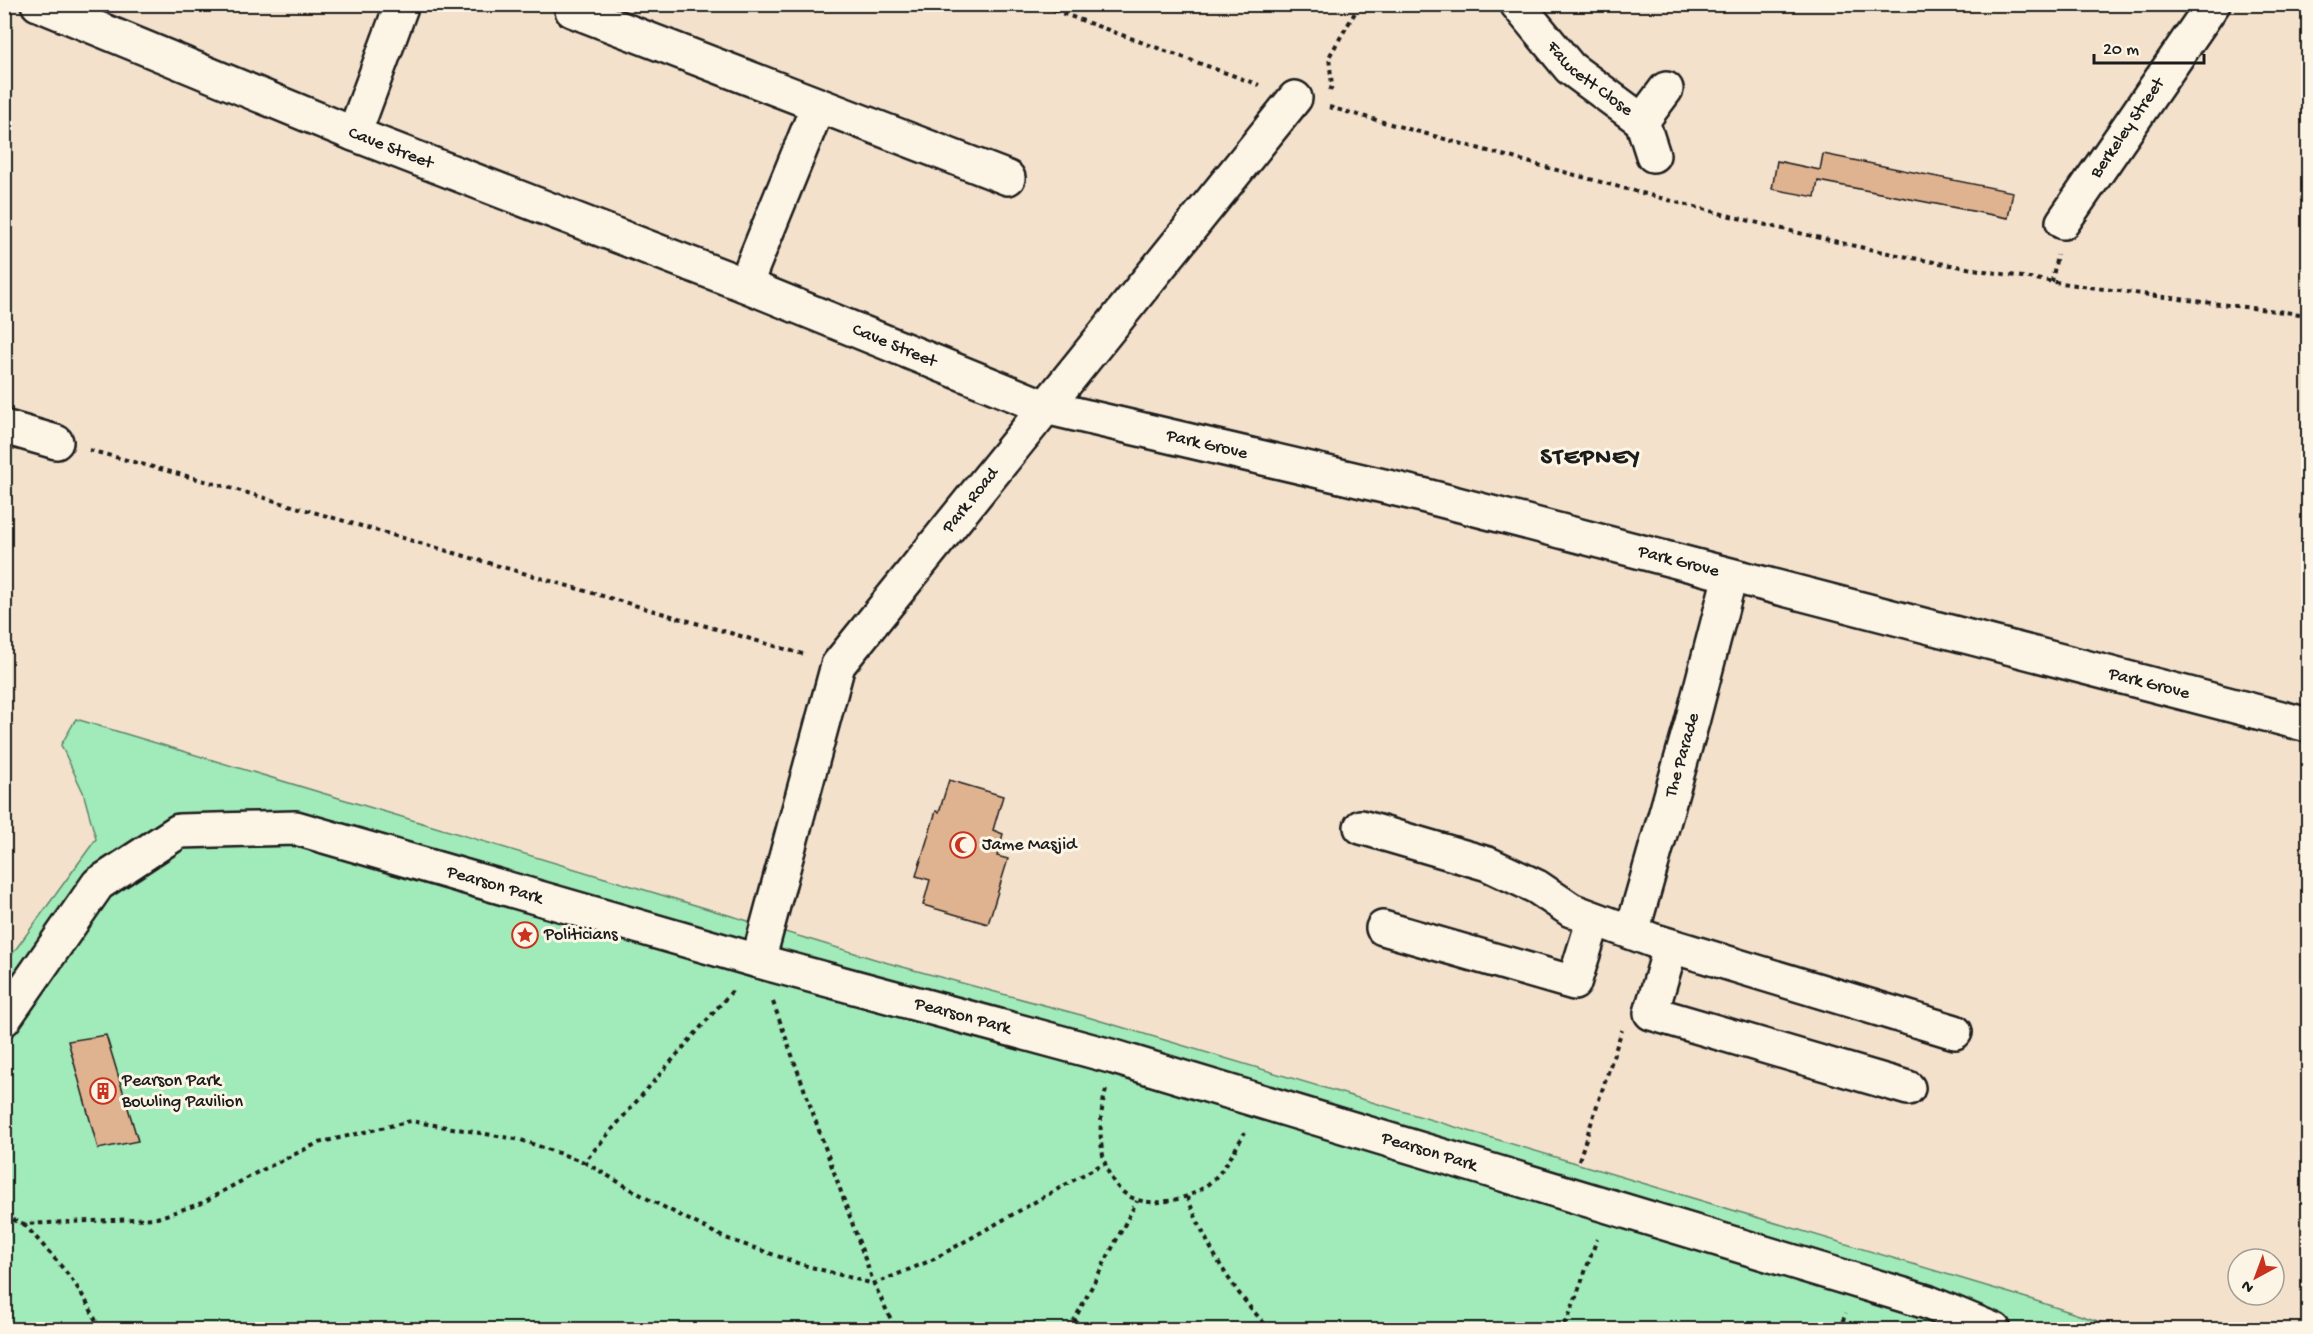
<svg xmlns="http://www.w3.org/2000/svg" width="2313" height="1334" font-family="'Gochi Hand',sans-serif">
	<rect width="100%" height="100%" fill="#f3e1cc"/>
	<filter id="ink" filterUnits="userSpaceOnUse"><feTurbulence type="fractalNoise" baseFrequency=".0167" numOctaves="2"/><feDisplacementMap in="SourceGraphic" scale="12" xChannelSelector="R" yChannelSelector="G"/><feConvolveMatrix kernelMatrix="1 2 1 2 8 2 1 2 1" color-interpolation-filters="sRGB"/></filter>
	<g filter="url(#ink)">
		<path fill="#a1eab9" stroke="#5e836a" stroke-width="1.5" d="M 76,719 L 888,963 L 1081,1015 L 2033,1300 L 2122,1329 L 5,1330 L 5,964 L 96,839 L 83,792 L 61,745 Z"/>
		<g fill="#dfb290" stroke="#1c1c1c" stroke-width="1.5">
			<path d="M 1823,154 L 2013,192 L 2008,218 L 1818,181 L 1815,197 L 1772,189 L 1777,161 L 1820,170 Z"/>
			<path d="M 949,780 L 1003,796 L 993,830 L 1003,834 L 997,856 L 1008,859 L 988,924 L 923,905 L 930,880 L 916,876 L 936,811 L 939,812 Z"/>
			<path d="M 106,1035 L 138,1141 L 98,1149 L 68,1041 Z"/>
		</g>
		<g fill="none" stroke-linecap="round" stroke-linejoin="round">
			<g stroke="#1c1c1c" stroke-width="38">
				<g id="minor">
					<path id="s1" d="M 38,4 L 354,134 L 745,285 L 1045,407 L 1422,495 L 2308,725"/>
					<path id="s2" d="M 1517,4 L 1570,68 L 1642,121"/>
					<path d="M 572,10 L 1008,178"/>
					<path d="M 354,134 L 402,4"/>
					<path d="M 1653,155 L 1642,121 L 1666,89"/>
					<path id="s3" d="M 2063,222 L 2213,4"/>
					<path d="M 745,285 L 818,106"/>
					<path d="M 4,427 L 56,442"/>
					<path d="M 1361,827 L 1488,864 L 1537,887 L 1571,910 L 1652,940 L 1955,1032"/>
					<path d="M 1383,928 L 1574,983 L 1594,919"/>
					<path id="s4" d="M 1632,932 L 1692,722 L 1730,576"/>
					<path d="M 1671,946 L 1651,1013 L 1908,1088"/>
					<path id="s5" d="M 758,961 L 838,665 L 1295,98"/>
					<path id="s6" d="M 4,1019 L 98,884 L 179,831 L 296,828 L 758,961 L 1114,1057 L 1927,1302 L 1994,1330"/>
				</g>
			</g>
			<g stroke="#1c1c1c" stroke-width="4" stroke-dasharray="4.5 4.5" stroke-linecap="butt">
				<path d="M 1037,4 L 1259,85"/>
				<path d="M 1330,91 L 1332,86 L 1329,57 L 1360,4"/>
				<path d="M 1329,107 C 1504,155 1679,206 1855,246 C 2005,279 2157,296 2308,315"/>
				<path d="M 2052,282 L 2057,255"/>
				<path d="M 89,450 L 220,485 L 806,655"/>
				<path d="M 773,1002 L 874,1284 L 896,1330"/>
				<path d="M 1106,1090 C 1094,1133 1098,1207 1160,1202 C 1177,1200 1193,1196 1207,1185 C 1225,1171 1234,1151 1245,1132"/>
				<path d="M 1579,1160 L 1622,1030"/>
				<path d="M 584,1162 L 648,1199 L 723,1237 L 800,1264 L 874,1284 L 932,1260 L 1104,1163"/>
				<path d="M 1187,1197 C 1209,1249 1230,1289 1271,1330"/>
				<path d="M 4,1217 L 24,1224 L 157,1218 L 202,1203 L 254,1174 L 318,1143 L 411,1121 L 521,1140 L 584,1162 L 733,990"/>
				<path d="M 24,1224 C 52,1256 86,1289 99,1330"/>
				<path d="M 1074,1319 L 1083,1330"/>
				<path d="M 1069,1330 L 1137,1201"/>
				<path d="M 1557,1330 L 1568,1319 L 1597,1239"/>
				<path d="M 1839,1330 L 1846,1313"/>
			</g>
			<use href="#minor" stroke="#fcf5e5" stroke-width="33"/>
		</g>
	</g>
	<defs>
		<g id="mosque-ring" transform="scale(1.35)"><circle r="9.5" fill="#fcf5e5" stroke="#c8321e" stroke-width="1.5"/><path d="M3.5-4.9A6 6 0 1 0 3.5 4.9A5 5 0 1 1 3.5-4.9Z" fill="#c8321e"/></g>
		<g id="sight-ring" transform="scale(1.35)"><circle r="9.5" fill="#fcf5e5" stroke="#c8321e" stroke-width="1.5"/><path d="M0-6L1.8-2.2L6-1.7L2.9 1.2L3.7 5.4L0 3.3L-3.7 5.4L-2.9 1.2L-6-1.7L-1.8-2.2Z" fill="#c8321e"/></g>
		<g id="building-ring" transform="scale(1.35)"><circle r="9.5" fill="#fcf5e5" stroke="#c8321e" stroke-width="1.5"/><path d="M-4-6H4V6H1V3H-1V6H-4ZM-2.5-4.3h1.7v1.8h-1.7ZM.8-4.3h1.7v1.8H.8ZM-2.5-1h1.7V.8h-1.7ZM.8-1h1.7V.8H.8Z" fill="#c8321e"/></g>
	</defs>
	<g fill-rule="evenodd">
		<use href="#mosque-ring" x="963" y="845"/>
		<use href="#sight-ring" x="525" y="935"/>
		<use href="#building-ring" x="103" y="1091"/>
	</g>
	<g text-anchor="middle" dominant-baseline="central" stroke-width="6" stroke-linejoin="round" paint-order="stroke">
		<g font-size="18" fill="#1c1c1c" stroke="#fcf5e5">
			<text stroke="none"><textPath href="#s2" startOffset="105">Fawcett Close</textPath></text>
			<text stroke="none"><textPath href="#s3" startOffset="114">Berkeley Street</textPath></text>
			<text stroke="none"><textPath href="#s1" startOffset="381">Cave Street</textPath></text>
			<text stroke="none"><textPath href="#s1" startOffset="922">Cave Street</textPath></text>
			<text stroke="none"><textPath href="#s1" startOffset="1251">Park Grove</textPath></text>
			<text stroke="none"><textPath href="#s5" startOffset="518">Park Road</textPath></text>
			<text stroke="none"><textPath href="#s1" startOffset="1737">Park Grove</textPath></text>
			<text stroke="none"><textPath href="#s1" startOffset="2223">Park Grove</textPath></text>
			<text stroke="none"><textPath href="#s4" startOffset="184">The Parade</textPath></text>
			<text stroke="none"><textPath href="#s6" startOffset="585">Pearson Park</textPath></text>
			<text stroke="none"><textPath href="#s6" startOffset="1071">Pearson Park</textPath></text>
			<text stroke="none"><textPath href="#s6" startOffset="1557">Pearson Park</textPath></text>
		</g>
		<g font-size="18" fill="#1c1c1c" stroke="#fcf5e5" text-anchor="start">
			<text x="982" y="845">Jame Masjid</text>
			<text x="544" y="935">Politicians</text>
			<text x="122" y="1081">Pearson Park<tspan x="122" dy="21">Bowling Pavilion</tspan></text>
		</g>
		<g font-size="24" font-weight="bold" letter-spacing="1.5" fill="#1c1c1c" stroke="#fcf5e5">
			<text x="1591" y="458">STEPNEY</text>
		</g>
	</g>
	<rect width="2313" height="1334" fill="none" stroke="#fcf5e5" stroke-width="24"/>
	<rect x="12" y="12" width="2289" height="1310" fill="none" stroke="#1c1c1c" stroke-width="2" filter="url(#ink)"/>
	<g transform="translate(2256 1277) rotate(221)"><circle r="28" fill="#fcf5e5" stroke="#a29e95" stroke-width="1.5"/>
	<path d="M0-4.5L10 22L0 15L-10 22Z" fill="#c8321e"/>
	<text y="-9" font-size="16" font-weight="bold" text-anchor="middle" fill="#1c1c1c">N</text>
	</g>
	<path d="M2094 54v9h110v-9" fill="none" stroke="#1c1c1c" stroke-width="3"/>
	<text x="2103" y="54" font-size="18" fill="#1c1c1c" stroke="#fcf5e5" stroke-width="4.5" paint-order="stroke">20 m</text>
</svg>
